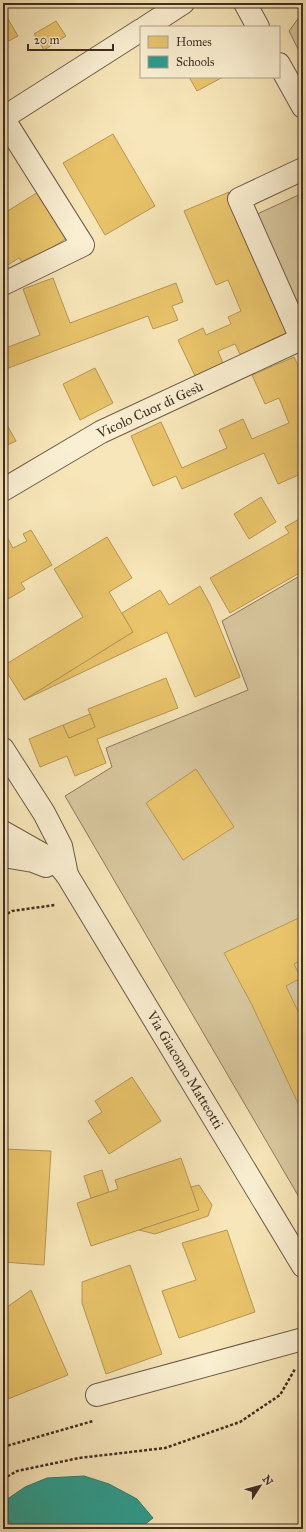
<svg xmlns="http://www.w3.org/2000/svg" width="306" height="1532" font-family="'IM FELL Great Primer',serif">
	<rect width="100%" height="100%" fill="#f7e6b9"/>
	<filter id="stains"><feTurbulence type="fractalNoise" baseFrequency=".005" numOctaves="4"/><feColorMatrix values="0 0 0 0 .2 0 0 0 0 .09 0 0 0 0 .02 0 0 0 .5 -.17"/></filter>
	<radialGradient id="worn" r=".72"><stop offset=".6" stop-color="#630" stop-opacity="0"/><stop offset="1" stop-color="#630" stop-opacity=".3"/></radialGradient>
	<g fill="#d8c79f" stroke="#8c7a60">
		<path d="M 303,12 L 303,59 L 289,31 Z"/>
		<path d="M 303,193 L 303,322 L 255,215 Z"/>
		<path d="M 303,574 L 303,1204 L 65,796 L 112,767 L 106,748 L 248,690 L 222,621 Z"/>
	</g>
	<g fill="#e9c46a" stroke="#b69754">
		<path d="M 4,12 L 18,36 L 3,44 L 3,13 Z"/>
		<path d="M 56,21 L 66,36 L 44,50 L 34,34 Z"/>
		<path d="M 189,77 L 223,77 L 197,91 Z"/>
		<path d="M 113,134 L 155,206 L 105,235 L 63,163 Z"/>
		<path d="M 38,192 L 67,238 L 24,265 L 19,258 L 3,268 L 3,214 Z"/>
		<path d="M 229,192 L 291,333 L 242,358 L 235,344 L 218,351 L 224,366 L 196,378 L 178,340 L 203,328 L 206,335 L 231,324 L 228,317 L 241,311 L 228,280 L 216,285 L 184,211 Z"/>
		<path d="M 53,278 L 70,323 L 176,283 L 183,302 L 172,306 L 178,320 L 170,323 L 153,329 L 148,316 L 3,370 L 3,349 L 40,335 L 23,289 Z"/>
		<path d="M 294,357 L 303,376 L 303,473 L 278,484 L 264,453 L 182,489 L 176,476 L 153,486 L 131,436 L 161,422 L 182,468 L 227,448 L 219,430 L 243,419 L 252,439 L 289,423 L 279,398 L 265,404 L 252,375 Z"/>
		<path d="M 95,368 L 113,403 L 80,420 L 63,384 Z"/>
		<path d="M 3,418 L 16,441 L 3,447 Z"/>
		<path d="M 261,497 L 276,522 L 249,539 L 234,514 Z"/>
		<path d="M 303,517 L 303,571 L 230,613 L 210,578 L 289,533 L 285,527 Z"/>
		<path d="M 3,530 L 13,548 L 27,541 L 23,534 L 31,530 L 52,565 L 21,583 L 25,589 L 3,602 Z"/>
		<path d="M 107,537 L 132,578 L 109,592 L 133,632 L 24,700 L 3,666 L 83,617 L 54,569 Z"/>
		<path d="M 200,586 L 210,604 L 240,677 L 195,697 L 167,632 L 24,700 L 133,632 L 122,613 L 160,590 L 169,605 Z"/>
		<path d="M 166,678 L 178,708 L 97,739 L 106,763 L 75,776 L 67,756 L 40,767 L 29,739 L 63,725 L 69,738 L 95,727 L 88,709 Z"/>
		<path d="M 90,714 L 95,727 L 69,738 L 63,725 Z"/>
		<path d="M 196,769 L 234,827 L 183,860 L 146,803 Z"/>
		<path d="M 303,916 L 303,959 L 294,964 L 301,978 L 286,986 L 303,1022 L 303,1114 L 252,1005 L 224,953 Z"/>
		<path d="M 132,1077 L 161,1121 L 109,1154 L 88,1121 L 102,1112 L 95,1101 Z"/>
		<path d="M 3,1149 L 51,1151 L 44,1265 L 3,1262 Z"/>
		<path d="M 181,1158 L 199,1210 L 91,1246 L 77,1203 L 118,1189 L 115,1180 Z"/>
		<path d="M 102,1170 L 109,1192 L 91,1198 L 84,1176 Z"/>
		<path d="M 199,1185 L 212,1205 L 208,1216 L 155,1234 L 139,1230 L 199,1210 L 191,1187 Z"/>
		<path d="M 227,1230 L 255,1312 L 179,1338 L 162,1291 L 196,1280 L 182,1243 Z"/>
		<path d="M 130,1265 L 162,1354 L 106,1374 L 82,1303 L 82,1282 Z"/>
		<path d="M 31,1290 L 68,1375 L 3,1401 L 3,1310 Z"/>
	</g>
	<path fill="#2a9d8f" stroke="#317b6e" d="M 84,1476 L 109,1484 L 137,1499 L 153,1518 L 139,1529 L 3,1529 L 3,1502 L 25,1487 L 47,1478 Z"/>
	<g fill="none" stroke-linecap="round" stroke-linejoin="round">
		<g stroke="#6e5b48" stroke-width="24">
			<g id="minor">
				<path d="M 245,3 L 258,27"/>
				<path d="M 279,64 L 303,107"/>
				<path d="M 303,169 L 239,199 L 303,343"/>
				<path d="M 3,284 L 83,245 L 3,118"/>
				<path d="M 3,490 L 101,432 L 301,339"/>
				<path d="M 3,749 L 44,813 L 61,846 L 67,875"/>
				<path d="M 97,1395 L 303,1339"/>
			</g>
		</g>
		<g stroke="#6e5b48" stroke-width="24">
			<g id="tertiary">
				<path d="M 146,27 L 183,3"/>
				<path d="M 3,118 L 141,30"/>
				<path d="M 3,832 L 56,862 L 67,875 L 303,1266"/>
				<path d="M 3,856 L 33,861 L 46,866"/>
			</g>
		</g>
		<g stroke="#402d22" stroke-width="2.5" stroke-dasharray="3 2" stroke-linecap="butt">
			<path d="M 3,916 L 12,911 L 55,905"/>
			<path d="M 3,1447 L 93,1421"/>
			<path d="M 3,1479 L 17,1471 L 79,1458 L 165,1448 L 240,1422 L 280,1395 L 295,1369"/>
		</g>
		<use href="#minor" stroke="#faefd2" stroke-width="22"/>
		<use href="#tertiary" stroke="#faefd2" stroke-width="22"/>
	</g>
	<g text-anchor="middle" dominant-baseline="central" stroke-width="4" stroke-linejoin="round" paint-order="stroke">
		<g font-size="14" fill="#402d22" stroke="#faefd2">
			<text transform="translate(150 410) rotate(-25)">Vicolo Cuor di Gesù</text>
			<text transform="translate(185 1070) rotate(59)">Via Giacomo Matteotti</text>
		</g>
	</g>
	<rect width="306" height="1532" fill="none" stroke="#f7e6b9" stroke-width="16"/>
	<rect x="4" y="4" width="298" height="1524" fill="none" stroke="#402d22" stroke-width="2"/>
	<rect x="8" y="8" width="290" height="1516" fill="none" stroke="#402d22"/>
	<rect x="140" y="26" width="140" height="52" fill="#faefd2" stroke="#b0a18c"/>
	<rect x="148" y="36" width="20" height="12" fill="#e9c46a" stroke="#b0a18c"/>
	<text x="176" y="46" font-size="12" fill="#402d22">Homes</text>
	<rect x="148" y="56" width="20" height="12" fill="#2a9d8f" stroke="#b0a18c"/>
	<text x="176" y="66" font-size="12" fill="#402d22">Schools</text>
	<g transform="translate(260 1486) rotate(54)" stroke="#faefd2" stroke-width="3" paint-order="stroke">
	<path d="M0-3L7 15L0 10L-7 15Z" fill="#402d22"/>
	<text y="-6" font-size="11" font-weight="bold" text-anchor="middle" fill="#402d22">N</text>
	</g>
	<path d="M28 44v6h85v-6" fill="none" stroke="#402d22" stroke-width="2"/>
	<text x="34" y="44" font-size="12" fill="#402d22" stroke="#faefd2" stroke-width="3" paint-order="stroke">20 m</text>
	<rect width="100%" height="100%" filter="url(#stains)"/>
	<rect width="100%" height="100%" fill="url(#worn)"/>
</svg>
